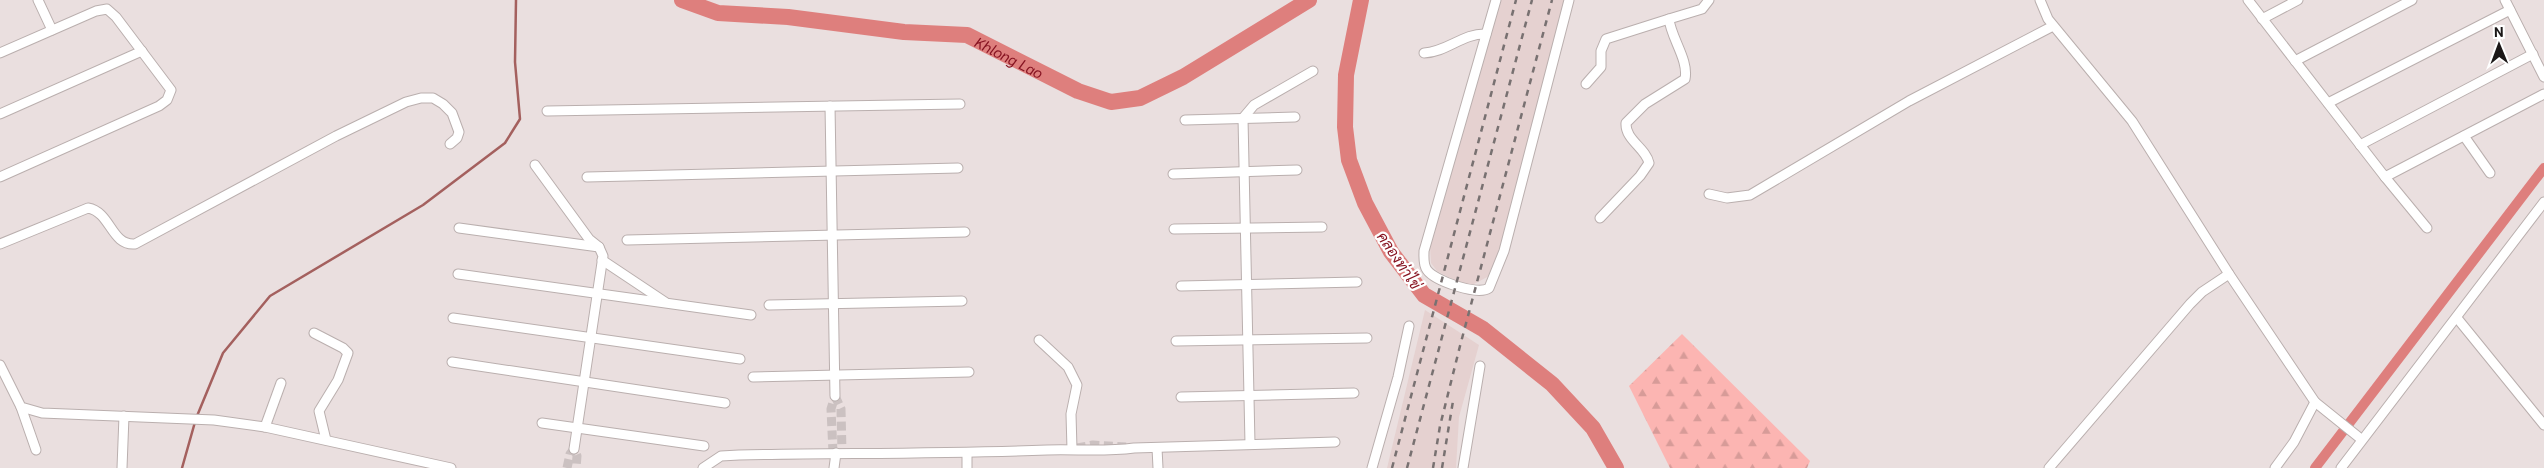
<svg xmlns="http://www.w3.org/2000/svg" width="2544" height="468" font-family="Georgia,Sarabun,serif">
	<defs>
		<pattern id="forest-firs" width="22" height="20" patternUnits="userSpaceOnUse" patternTransform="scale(1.25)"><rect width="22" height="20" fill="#fcb5b2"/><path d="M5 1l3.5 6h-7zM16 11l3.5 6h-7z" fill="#d79b98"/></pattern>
	</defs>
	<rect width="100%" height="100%" fill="#eadfdf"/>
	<g fill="#e5d1d0">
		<path d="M 1500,0 L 1565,0 L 1495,267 L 1491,275 L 1472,285 L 1464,285 L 1437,271 L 1431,263 L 1430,246 Z"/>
		<path d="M 1425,310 L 1479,345 L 1459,417 L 1456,468 L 1387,468 Z"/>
	</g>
	<path fill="url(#forest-firs)" d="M 1682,334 L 1810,461 L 1807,468 L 1670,468 L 1629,386 Z"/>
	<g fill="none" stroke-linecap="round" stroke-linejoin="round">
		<g stroke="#a4605e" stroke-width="2.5">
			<path d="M 197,416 L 223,353 L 270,296 L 423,205 L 505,143 L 520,119 L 515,62 L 516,0"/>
			<path d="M 182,468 L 195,422"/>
		</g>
		<path stroke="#de7f7d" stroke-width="10" d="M 2315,468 L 2544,168"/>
		<g stroke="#de7f7d" stroke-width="16">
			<path id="s1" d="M 682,0 L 718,13 L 788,17 L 904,32 L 967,35 L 1078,91 L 1111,102 L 1140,98 L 1183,77 L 1309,0"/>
			<path d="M 1361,0 L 1346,75 L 1345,127 L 1349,160 L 1365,203 L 1391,252 L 1424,295 L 1483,329 L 1552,384 L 1593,428 L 1616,468"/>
		</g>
		<g stroke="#cbc1c1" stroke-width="9" stroke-dasharray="9 4.5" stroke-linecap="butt">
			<path d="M 835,396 L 841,409 L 842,453"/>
			<path d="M 1077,448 L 1093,445 L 1126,447"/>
			<path d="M 833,453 L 831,409 L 835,396"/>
			<path d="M 567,468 L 570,454 L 574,449 L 577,456 L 576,468"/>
		</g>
		<g stroke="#baafae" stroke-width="11">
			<g id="minor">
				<path d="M 38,0 L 52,30"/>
				<path d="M 1496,0 L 1424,251 C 1424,257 1423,265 1427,270 C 1435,281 1478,296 1489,288 L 1504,251 L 1569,0"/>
				<path d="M 2040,0 L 2048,19 L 2132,121 L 2229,274 L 2315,402 L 2361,439"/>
				<path d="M 2248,0 L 2385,177 L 2544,94"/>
				<path d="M 2505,0 L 2544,77"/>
				<path d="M 2262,19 L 2298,0"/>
				<path d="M 0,53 L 96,11 L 107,9 L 116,17 L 171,90 L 167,100 L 159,106 L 0,177"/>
				<path d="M 1424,53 C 1447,52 1463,33 1486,34"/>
				<path d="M 2295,61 L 2412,0"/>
				<path d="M 1586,84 L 1601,67 L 1601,51 L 1606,39 L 1669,19"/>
				<path d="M 2328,103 L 2510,10"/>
				<path d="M 830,106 L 835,396"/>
				<path d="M 547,111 L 960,104"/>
				<path d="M 0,114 L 142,51"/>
				<path d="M 1185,120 L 1295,117"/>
				<path d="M 2464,136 L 2490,173"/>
				<path d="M 2360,145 L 2533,54"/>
				<path d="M 535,165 L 589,239 L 599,247 L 603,256 L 574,449"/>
				<path d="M 1173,174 L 1297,170"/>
				<path d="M 587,177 L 958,168"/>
				<path d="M 2385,177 L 2427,228"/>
				<path d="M 1709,194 L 1727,198 L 1750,195 L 1909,101 L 2053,26"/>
				<path d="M 1600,218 L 1640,176 L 1649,163 C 1646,148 1625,140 1626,123 L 1645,104 L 1685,79 C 1689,60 1671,38 1669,19 L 1702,9 L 1709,0"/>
				<path d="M 459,228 L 599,247"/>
				<path d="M 1174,229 L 1322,227"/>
				<path d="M 627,240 L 965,232"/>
				<path d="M 0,244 L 88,208 C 111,212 111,246 135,244 L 336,136 L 406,102 L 421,98 L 433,98 L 443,104 L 452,113 L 459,132 L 457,138 L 450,144"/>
				<path d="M 602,260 L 665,302"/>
				<path d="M 458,274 L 751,315"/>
				<path d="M 1181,286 L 1357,282"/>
				<path d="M 769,305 L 962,301"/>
				<path d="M 453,318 L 740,359"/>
				<path d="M 2457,318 L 2544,425"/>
				<path d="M 314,333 L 343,348 L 348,353 L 338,380 L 319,411 L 326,440"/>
				<path d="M 1039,340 L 1068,367 L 1077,385 L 1071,414 L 1072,449"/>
				<path d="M 1176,341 L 1367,338"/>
				<path d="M 452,362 L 725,403"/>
				<path d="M 0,365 L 21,407 L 42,413 L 214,420 L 265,427 L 451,468"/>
				<path d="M 753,377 L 969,372"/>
				<path d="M 1181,397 L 1354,393"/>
				<path d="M 21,407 L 36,450"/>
				<path d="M 542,423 L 704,446"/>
				<path d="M 265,427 L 281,383"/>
				<path d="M 1250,444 L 1243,118 L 1254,105 L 1313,71"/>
				<path d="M 1157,448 L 1158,468"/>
				<path d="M 967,453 L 967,468"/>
				<path d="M 122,468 L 124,416"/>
				<path d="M 703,468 L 721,456 L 739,455 C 841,453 944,454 1047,450 C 1076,449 1104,452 1134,448 L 1335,442"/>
				<path d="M 834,468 L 836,453"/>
				<path d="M 1372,468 L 1398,377 L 1409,326"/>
				<path d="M 1463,468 L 1480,366"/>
				<path d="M 2049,468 L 2190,304 L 2202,292 L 2229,274"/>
				<path d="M 2275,468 L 2294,442 L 2315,402"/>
				<path d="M 2341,468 L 2544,202"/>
			</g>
		</g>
		<use href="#minor" stroke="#fff" stroke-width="9"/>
		<g stroke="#787171" stroke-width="2.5" stroke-dasharray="6 6" stroke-linecap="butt">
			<path d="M 1392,468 L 1516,0"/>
			<path d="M 1407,468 L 1532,0"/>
			<path d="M 1433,468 L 1440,426 L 1460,346 L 1552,0"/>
			<path d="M 1442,468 L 1453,401"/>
		</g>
	</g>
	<g text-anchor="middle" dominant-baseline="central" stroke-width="4.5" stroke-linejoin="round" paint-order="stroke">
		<g font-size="15" font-style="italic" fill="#871422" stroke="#fff">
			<text stroke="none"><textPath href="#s1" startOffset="336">Khlong Lao</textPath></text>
			<text transform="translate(1400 260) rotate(56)">คลองท่าไข่</text>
		</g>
	</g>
	<g transform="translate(2499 45) rotate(359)" stroke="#ffffff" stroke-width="4" paint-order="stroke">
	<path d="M0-4L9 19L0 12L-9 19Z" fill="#1b1717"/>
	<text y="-8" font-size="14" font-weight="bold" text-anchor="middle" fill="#1b1717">N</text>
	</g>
</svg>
